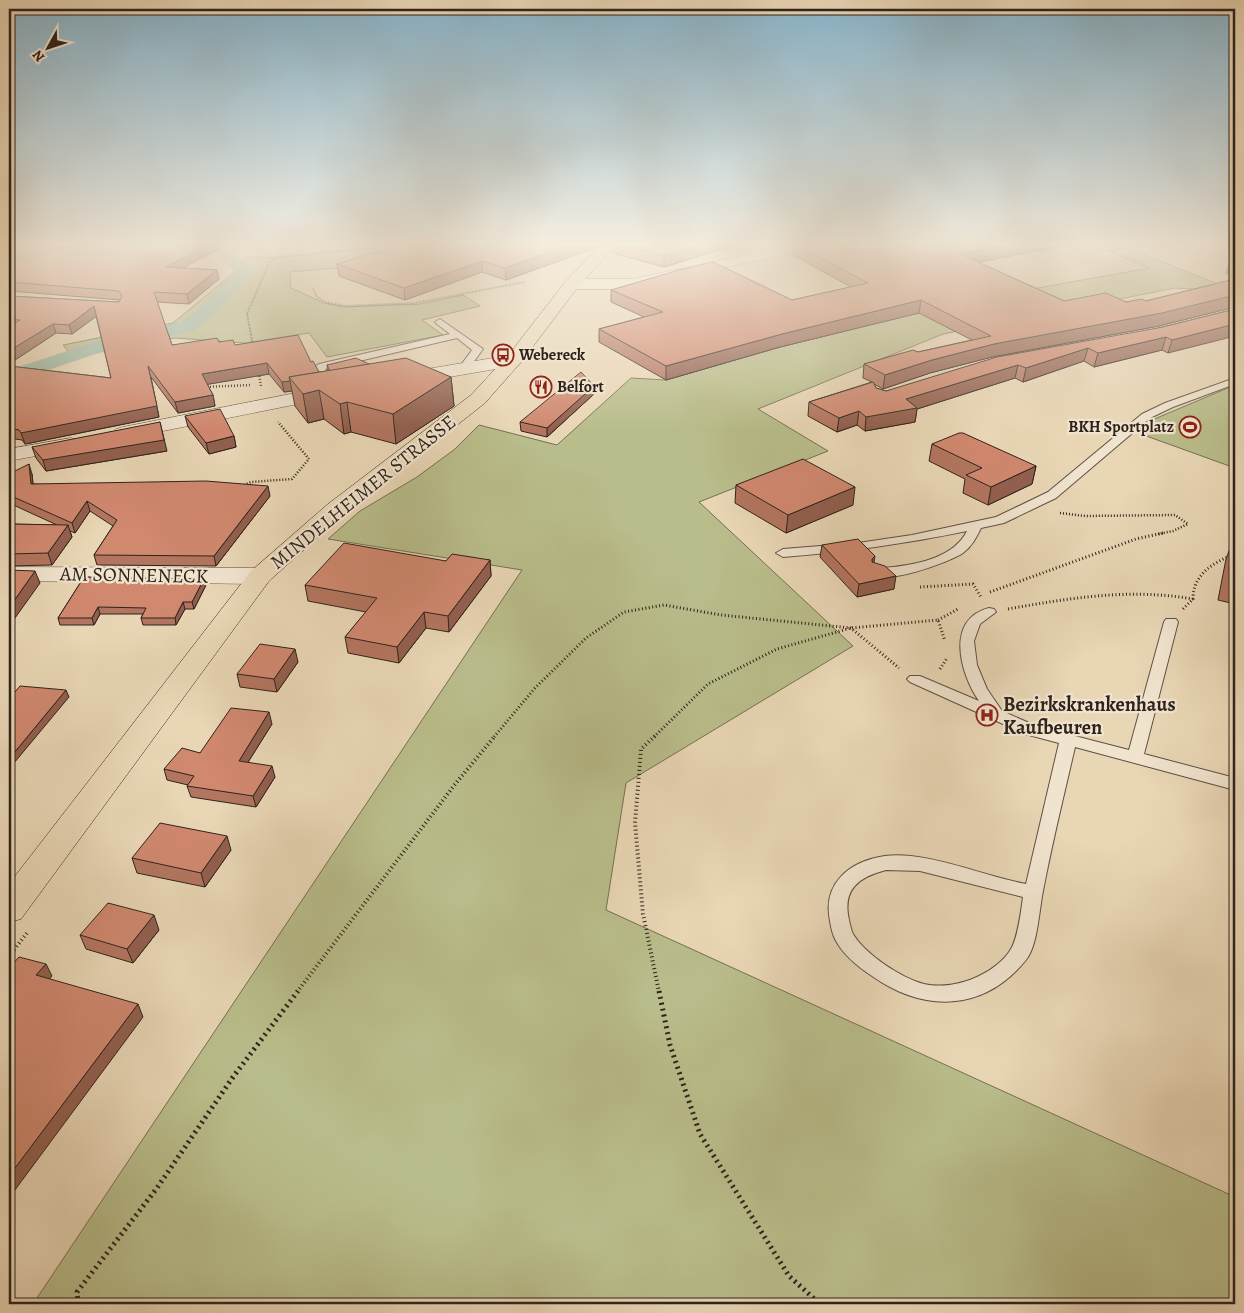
<svg xmlns="http://www.w3.org/2000/svg" width="1244" height="1313" font-family="Alegreya,serif">
	<rect width="100%" height="100%" fill="#e9d6b5"/>
	<filter id="stains"><feTurbulence type="fractalNoise" baseFrequency=".004" numOctaves="4"/><feColorMatrix values="0 0 0 0 .2 0 0 0 0 .09 0 0 0 0 .02 0 0 0 .5 -.17"/></filter>
	<radialGradient id="worn" r=".72"><stop offset=".6" stop-color="#630" stop-opacity="0"/><stop offset="1" stop-color="#630" stop-opacity=".3"/></radialGradient>
	<g fill="#b9bd8b" stroke="#747054">
		<path d="M 388,246 L 410,246 L 350,267 L 290,272 L 291,288 L 324,303 L 344,307 L 420,304 L 463,295 L 480,306 L 422,320 L 443,335 L 327,357 L 309,333 L 245,343 L 175,338 L 73,357 L 63,345 L 173,323 L 231,275 L 248,257 L 277,258 Z"/>
		<path d="M 1128,248 L 1235,291 L 1175,288 L 943,334 L 758,409 L 828,451 L 699,502 L 853,646 L 626,783 L 606,910 L 1235,1197 L 1235,1304 L 33,1304 L 522,570 L 328,539 L 360,511 L 417,477 L 455,449 L 479,425 L 557,445 L 631,378 L 666,380 L 780,347 L 910,315 L 1016,292 L 1149,268 L 1108,251 Z"/>
		<path d="M 1235,385 L 1235,468 L 1138,433 L 1152,420 Z"/>
	</g>
	<g fill="none" stroke-linecap="round" stroke-linejoin="round">
		<path fill="#98b9a9" fill-rule="evenodd" d="M 224,246 L 244,246 L 242,249 L 235,253 L 252,271 L 217,313 L 195,330 L 165,338 L 135,341 L 9,383 L 9,370 L 125,332 L 181,322 L 203,305 L 234,271 L 216,252 Z"/>
		<g stroke="#5d5042" stroke-width="2">
			<g id="service">
				<path d="M 440,319 L 483,349 L 467,371 L 459,371 L 458,369 L 472,350 L 457,338 L 325,369 L 337,390 L 332,393 L 328,392 L 314,367 L 319,364 L 450,334 L 437,324 L 435,322 Z"/>
				<path d="M 1235,378 L 1235,384 L 1173,407 L 1150,418 L 1056,498 L 1004,523 L 981,528 C 976,538 972,546 963,553 C 950,562 882,587 871,573 C 876,567 886,568 893,567 C 919,564 954,557 967,531 C 905,544 846,552 783,557 L 776,553 L 783,549 L 858,543 L 912,535 L 996,517 L 1048,492 L 1142,414 L 1165,403 Z"/>
				<path d="M 989,608 L 994,609 L 996,612 L 980,624 L 974,641 L 977,665 L 987,689 L 1002,711 L 1036,726 L 1129,750 L 1164,622 L 1166,619 L 1176,619 L 1178,622 L 1144,754 L 1235,778 L 1235,790 L 1075,747 C 1064,795 1052,843 1043,891 C 1039,910 1038,945 1026,960 C 984,1012 924,1013 872,976 C 857,966 843,955 835,939 C 832,933 831,927 830,921 C 822,883 850,861 885,856 C 927,851 983,876 1026,884 L 1059,743 L 1025,734 L 910,682 L 907,679 L 910,676 L 920,676 L 979,701 C 960,674 945,619 989,608 ZM 886,870 L 920,871 L 1023,897 C 1021,912 1018,937 1011,949 C 1005,960 990,971 979,976 C 963,984 942,988 924,984 C 901,978 865,954 853,934 C 851,930 850,924 849,920 C 842,889 859,877 886,870 Z"/>
			</g>
		</g>
		<g stroke="#5d5042" stroke-width="1">
			<g id="minor">
				<path d="M 789,246 L 818,246 L 816,249 L 811,250 L 745,263 L 632,289 L 572,289 L 566,287 L 564,284 L 566,281 L 572,279 L 632,279 Z"/>
				<path d="M 512,355 L 519,357 L 521,361 L 519,365 L 403,385 L 396,383 L 393,379 L 396,375 L 403,373 Z"/>
				<path d="M 331,386 L 338,388 L 341,392 L 338,396 L 123,439 L 116,437 L 113,433 L 116,429 L 123,427 Z"/>
				<path d="M 71,438 L 78,440 L 82,444 L 78,448 L 9,461 L 9,449 Z"/>
				<path d="M 9,567 L 260,568 L 269,571 L 273,576 L 269,581 L 260,584 L 9,581 Z"/>
			</g>
		</g>
		<g stroke="#2e231c" stroke-width="1">
			<path id="primary" d="M 600,246 L 615,246 L 578,287 L 522,361 L 485,403 L 344,514 L 269,581 L 21,919 L 9,922 L 9,884 L 251,571 L 328,504 L 471,395 L 510,353 L 566,281 Z"/>
		</g>
		<g stroke="#2e231c" stroke-width="2" stroke-dasharray="0.5 1" stroke-linecap="butt">
			<path d="M 1102,251 L 1137,246"/>
			<path d="M 276,257 L 283,246"/>
			<path d="M 313,288 L 316,296 L 325,302 L 346,306 L 414,303 L 525,282"/>
			<path d="M 253,345 L 247,314 L 270,261 L 276,257 L 386,246"/>
		</g>
		<g stroke="#2e231c" stroke-width="2.5" stroke-dasharray="1 2" stroke-linecap="butt">
			<path d="M 259,373 L 261,387"/>
			<path d="M 204,387 L 251,385"/>
			<path d="M 244,485 L 251,482 L 292,479 L 309,459 L 278,422"/>
			<path d="M 1060,513 L 1085,516 L 1175,515 L 1188,524 L 1173,531 L 1158,534"/>
		</g>
		<g stroke="#2e231c" stroke-width="3" stroke-dasharray="1 2.5" stroke-linecap="butt">
			<path d="M 920,587 L 973,584 L 981,597"/>
			<path d="M 990,592 L 1136,539 L 1163,533"/>
			<path d="M 1008,609 C 1070,598 1130,588 1193,599"/>
			<path d="M 1183,609 L 1193,599 C 1193,574 1214,562 1235,554"/>
			<path d="M 938,620 L 958,609"/>
			<path d="M 940,669 L 947,658"/>
			<path d="M 494,737 L 535,688 L 586,638 L 624,612 L 664,605 L 721,615 L 851,628 L 899,668"/>
			<path d="M 654,737 L 708,684 L 777,649 L 851,628 L 938,620 L 945,641"/>
		</g>
		<g stroke="#2e231c" stroke-width="4" stroke-dasharray="1 3" stroke-linecap="butt">
			<path d="M 655,736 L 641,749 L 635,823 L 643,914 L 659,992"/>
			<path d="M 9,956 L 27,933"/>
			<path d="M 297,992 L 456,783 L 495,736"/>
		</g>
		<g stroke="#2e231c" stroke-width="5" stroke-dasharray="2 4" stroke-linecap="butt">
			<path d="M 659,991 L 670,1045 L 700,1134 L 789,1276 L 820,1304"/>
			<path d="M 78,1304 L 77,1292 L 157,1188 L 233,1077 L 298,991"/>
		</g>
		<use href="#service" fill="#f1e4cf" fill-rule="evenodd"/>
		<use href="#minor" fill="#f1e4cf" fill-rule="evenodd"/>
		<use href="#primary" fill="#e9d6b5" fill-rule="evenodd"/>
	</g>
	<g fill="#b3755f" stroke="#2e231c">
		<path d="M 9,246 L 183,268 L 217,270 L 219,279 L 189,304 L 157,302 L 172,345 L 219,342 L 235,345 L 311,362 L 319,372 L 328,371 L 327,365 L 369,364 L 451,377 L 454,406 L 396,444 L 351,432 L 344,434 L 324,419 L 308,423 L 295,406 L 292,391 L 284,392 L 269,374 L 207,384 L 213,395 L 215,406 L 178,413 L 151,377 L 159,417 L 25,444 L 22,440 L 9,438 L 9,366 L 111,378 L 96,316 L 72,334 L 56,333 L 9,364 L 9,296 L 119,302 L 120,300 L 9,291 Z"/>
		<path d="M 612,246 L 732,246 L 664,267 L 612,253 Z"/>
		<path d="M 794,246 L 1063,246 L 978,262 L 1064,301 L 1126,302 L 1146,301 L 1235,279 L 1235,308 L 1235,307 L 1159,326 L 992,357 L 930,373 L 883,389 L 874,384 L 876,388 L 886,391 L 1163,327 L 1235,309 L 1168,353 L 1162,350 L 1094,367 L 1084,361 L 1023,382 L 1015,378 L 917,409 L 915,422 L 865,431 L 857,425 L 837,432 L 808,416 L 809,402 L 872,382 L 863,378 L 864,364 L 972,340 L 919,313 L 780,347 L 666,380 L 599,342 L 599,329 L 644,317 L 611,302 L 611,290 L 792,300 L 851,287 L 793,255 Z"/>
		<path d="M 595,248 L 506,280 L 482,272 L 405,300 L 339,276 L 337,264 Z"/>
		<path d="M 1235,260 L 1235,277 L 1226,273 L 1230,261 Z"/>
		<path d="M 594,386 L 594,394 L 547,437 L 521,431 L 520,422 Z"/>
		<path d="M 185,416 L 234,436 L 236,447 L 209,454 L 188,427 Z"/>
		<path d="M 932,444 L 1036,466 L 1032,484 L 988,505 L 963,493 L 965,479 L 929,461 Z"/>
		<path d="M 32,447 L 167,451 L 46,471 L 36,458 Z"/>
		<path d="M 9,474 L 32,474 L 33,484 L 270,496 L 216,566 L 97,565 L 94,555 L 113,526 L 90,511 L 75,533 L 70,531 L 72,537 L 52,565 L 9,566 L 9,524 L 57,525 L 9,503 Z"/>
		<path d="M 736,485 L 853,505 L 786,533 L 735,503 Z"/>
		<path d="M 1235,535 L 1235,604 L 1218,600 L 1226,559 Z"/>
		<path d="M 822,545 L 874,563 L 894,589 L 857,597 L 820,557 Z"/>
		<path d="M 490,560 L 491,576 L 449,632 L 426,628 L 399,663 L 348,653 L 345,637 L 366,612 L 308,601 L 305,585 L 446,561 Z"/>
		<path d="M 84,577 L 206,585 L 194,609 L 185,609 L 176,625 L 143,625 L 141,618 L 143,614 L 100,614 L 94,625 L 60,625 L 58,618 Z"/>
		<path d="M 298,662 L 277,692 L 240,687 L 237,674 Z"/>
		<path d="M 272,724 L 248,762 L 275,777 L 256,807 L 191,797 L 187,786 L 188,785 L 167,780 L 164,769 L 200,753 Z"/>
		<path d="M 231,850 L 205,887 L 137,873 L 132,858 Z"/>
		<path d="M 159,930 L 133,963 L 86,949 L 80,935 Z"/>
	</g>
	<g fill="#925f4e" stroke="#2e231c">
		<path d="M 207,246 L 225,246 L 168,276 L 166,267 Z"/>
		<path d="M 570,246 L 598,246 L 595,248 L 506,280 L 505,268 Z"/>
		<path d="M 696,246 L 732,246 L 664,267 L 664,256 Z"/>
		<path d="M 1006,246 L 1063,246 L 958,266 L 960,254 Z"/>
		<path d="M 482,261 L 482,272 L 405,300 L 404,288 Z"/>
		<path d="M 217,270 L 219,279 L 189,304 L 187,294 Z"/>
		<path d="M 1235,295 L 1235,307 L 1159,326 L 992,357 L 930,373 L 883,389 L 885,375 L 932,360 L 994,344 Z"/>
		<path d="M 921,300 L 919,313 L 780,347 L 666,380 L 666,366 L 782,334 Z"/>
		<path d="M 94,306 L 97,316 L 72,334 L 69,325 Z"/>
		<path d="M 53,324 L 56,333 L 9,364 L 9,351 Z"/>
		<path d="M 1235,324 L 1235,336 L 1168,353 L 1172,340 Z"/>
		<path d="M 1166,337 L 1162,350 L 1094,367 L 1098,353 Z"/>
		<path d="M 1088,348 L 1084,361 L 1023,382 L 1026,368 Z"/>
		<path d="M 267,363 L 269,374 L 204,385 L 202,374 Z"/>
		<path d="M 1018,365 L 1015,378 L 917,409 L 915,422 L 865,431 L 866,417 L 906,399 Z"/>
		<path d="M 148,366 L 159,417 L 25,444 L 21,433 Z"/>
		<path d="M 451,377 L 454,406 L 396,444 L 393,414 Z"/>
		<path d="M 290,381 L 292,391 L 284,392 L 282,382 Z"/>
		<path d="M 594,386 L 594,394 L 547,437 L 547,428 Z"/>
		<path d="M 319,390 L 324,419 L 308,423 L 303,394 Z"/>
		<path d="M 213,395 L 215,406 L 178,413 L 175,402 Z"/>
		<path d="M 347,402 L 351,432 L 344,434 L 340,404 Z"/>
		<path d="M 859,411 L 857,425 L 837,432 L 839,418 Z"/>
		<path d="M 160,422 L 167,451 L 46,471 L 43,460 Z"/>
		<path d="M 234,436 L 236,447 L 209,454 L 206,443 Z"/>
		<path d="M 29,464 L 32,474 L 34,494 L 31,484 Z"/>
		<path d="M 1036,466 L 1032,484 L 988,505 L 991,487 Z"/>
		<path d="M 268,486 L 270,496 L 216,566 L 214,556 Z"/>
		<path d="M 855,487 L 853,505 L 786,533 L 788,515 Z"/>
		<path d="M 87,501 L 90,511 L 75,533 L 72,523 Z"/>
		<path d="M 68,525 L 72,537 L 52,565 L 48,553 Z"/>
		<path d="M 875,556 L 873,569 L 872,559 Z"/>
		<path d="M 490,560 L 491,576 L 449,632 L 448,616 Z"/>
		<path d="M 35,571 L 40,583 L 10,625 L 9,621 L 9,608 Z"/>
		<path d="M 896,576 L 894,589 L 857,597 L 859,584 Z"/>
		<path d="M 204,579 L 206,585 L 194,609 L 192,602 Z"/>
		<path d="M 183,602 L 185,609 L 176,625 L 175,618 Z"/>
		<path d="M 98,607 L 100,614 L 94,625 L 92,618 Z"/>
		<path d="M 424,612 L 426,628 L 399,663 L 397,647 Z"/>
		<path d="M 295,649 L 298,662 L 277,692 L 274,679 Z"/>
		<path d="M 66,690 L 69,697 L 9,769 L 9,759 Z"/>
		<path d="M 269,712 L 272,724 L 242,772 L 239,761 Z"/>
		<path d="M 272,766 L 275,777 L 256,807 L 253,796 Z"/>
		<path d="M 227,836 L 231,850 L 205,887 L 201,873 Z"/>
		<path d="M 154,915 L 159,930 L 133,963 L 127,949 Z"/>
		<path d="M 46,964 L 52,976 L 42,988 L 36,975 Z"/>
		<path d="M 138,1004 L 143,1017 L 9,1198 L 9,1176 Z"/>
	</g>
	<g fill="#d0886f" stroke="#2e231c">
		<path d="M 9,246 L 207,246 L 166,267 L 217,270 L 187,294 L 154,292 L 172,345 L 217,338 L 219,342 L 233,340 L 235,345 L 298,335 L 311,362 L 313,361 L 319,372 L 289,377 L 290,381 L 282,382 L 267,363 L 202,374 L 213,395 L 175,402 L 148,366 L 157,406 L 21,433 L 19,430 L 9,428 L 9,366 L 111,378 L 94,306 L 69,325 L 53,324 L 9,351 L 9,327 L 20,320 L 9,319 L 9,296 L 119,302 L 122,296 L 119,291 L 9,282 Z"/>
		<path d="M 396,246 L 570,246 L 505,268 L 482,261 L 404,288 L 337,264 Z"/>
		<path d="M 628,246 L 696,246 L 664,256 Z"/>
		<path d="M 798,246 L 1006,246 L 960,254 L 1064,301 L 1106,293 L 1126,302 L 1142,299 L 1146,301 L 1235,279 L 1235,295 L 1162,313 L 994,344 L 932,360 L 885,375 L 864,364 L 913,350 L 918,352 L 991,336 L 921,300 L 782,334 L 666,366 L 599,329 L 663,312 L 611,290 L 679,270 L 713,262 L 792,300 L 868,283 Z"/>
		<path d="M 1235,260 L 1235,264 L 1230,261 Z"/>
		<path d="M 1235,309 L 1235,324 L 1172,340 L 1166,337 L 1098,353 L 1088,348 L 1026,368 L 1018,365 L 906,399 L 917,408 L 866,417 L 859,411 L 839,418 L 809,402 L 873,382 L 876,388 L 886,391 L 997,357 L 1163,327 Z"/>
		<path d="M 356,358 L 369,364 L 330,371 L 327,365 Z"/>
		<path d="M 406,358 L 451,377 L 393,414 L 347,402 L 340,404 L 319,390 L 303,394 L 289,377 Z"/>
		<path d="M 581,372 L 594,386 L 547,428 L 520,422 Z"/>
		<path d="M 220,409 L 234,436 L 206,443 L 185,416 Z"/>
		<path d="M 160,422 L 164,440 L 43,460 L 32,447 Z"/>
		<path d="M 959,433 L 963,433 L 1036,466 L 991,487 L 966,475 L 982,468 L 932,444 Z"/>
		<path d="M 803,459 L 855,487 L 788,515 L 736,485 Z"/>
		<path d="M 29,464 L 31,484 L 206,481 L 268,486 L 214,556 L 94,555 L 117,520 L 87,501 L 72,523 L 9,495 L 9,474 Z"/>
		<path d="M 9,524 L 68,525 L 48,553 L 9,554 Z"/>
		<path d="M 858,539 L 875,556 L 872,559 L 872,562 L 885,566 L 896,576 L 859,584 L 822,545 Z"/>
		<path d="M 344,543 L 446,561 L 452,554 L 490,560 L 448,616 L 424,612 L 397,647 L 345,637 L 377,598 L 305,585 Z"/>
		<path d="M 1235,543 L 1235,567 L 1231,566 Z"/>
		<path d="M 9,570 L 35,571 L 9,608 Z"/>
		<path d="M 84,577 L 204,579 L 192,602 L 183,602 L 175,618 L 141,618 L 146,608 L 98,607 L 92,618 L 58,618 Z"/>
		<path d="M 260,644 L 295,649 L 274,679 L 237,674 Z"/>
		<path d="M 20,686 L 66,690 L 9,759 L 9,699 Z"/>
		<path d="M 231,708 L 269,712 L 239,761 L 272,766 L 253,796 L 187,786 L 194,776 L 164,769 L 182,748 L 200,753 Z"/>
		<path d="M 160,823 L 227,836 L 201,873 L 132,858 Z"/>
		<path d="M 108,903 L 154,915 L 127,949 L 80,935 Z"/>
		<path d="M 19,957 L 46,964 L 36,975 L 138,1004 L 9,1176 L 9,968 Z"/>
	</g>
	<linearGradient id="sky" x2="0" y2="1"><stop stop-color="#88b6cf"/><stop offset="0.57" stop-color="#f5edde"/><stop offset="1" stop-color="#f5edde" stop-opacity="0"/></linearGradient>
	<rect width="1244" height="429" fill="url(#sky)"/>
	<defs>
		<g id="bus-ring" transform="scale(1.125)"><circle r="9.5" fill="#f1e4cf" stroke="#8f2418" stroke-width="1.5"/><path d="M-5-6H5V4H4V6H2V4H-2V6H-4V4H-5ZM-3.5-4V0h7V-4ZM-3.5 1.2v1.5H-2V1.2ZM2 1.2v1.5H3.5V1.2Z" fill="#8f2418"/></g>
		<g id="restaurant-ring" transform="scale(1.125)"><circle r="9.5" fill="#f1e4cf" stroke="#8f2418" stroke-width="1.5"/><path d="M-5-6h1v4h1v-4h1v4h1v-4h1v5L-1.5 .5V6h-2V.5L-5-1ZM5-6V6H3V1.5H1.5Q1.5-4 5-6Z" fill="#8f2418"/></g>
		<g id="stadium-ring" transform="scale(1.125)"><circle r="9.5" fill="#f1e4cf" stroke="#8f2418" stroke-width="1.5"/><path d="M0-5a6.5 5 0 1 0 0 10a6.5 5 0 1 0 0-10ZM-3.5-1.8h7v3.6h-7Z" fill="#8f2418"/></g>
		<g id="hospital-ring" transform="scale(1.125)"><circle r="9.5" fill="#f1e4cf" stroke="#8f2418" stroke-width="1.5"/><path d="M-5-5h3v3.5h4V-5h3V5h-3V1.5h-4V5h-3Z" fill="#8f2418"/></g>
	</defs>
	<g fill-rule="evenodd">
		<use href="#bus-ring" x="503" y="355"/>
		<use href="#restaurant-ring" x="541" y="387"/>
		<use href="#stadium-ring" x="1190" y="427"/>
		<use href="#hospital-ring" x="987" y="715"/>
	</g>
	<g text-anchor="middle" dominant-baseline="central" stroke-width="4.5" stroke-linejoin="round" paint-order="stroke">
		<g font-size="16" font-weight="bold" fill="#2e231c" stroke="#f1e4cf" text-anchor="start">
			<text x="519" y="355">Webereck</text>
			<text x="557" y="387">Belfort</text>
			<text x="1174" y="427" text-anchor="end">BKH Sportplatz</text>
		</g>
		<g font-size="20" fill="#2e231c" stroke="#f1e4cf">
			<text transform="translate(363 492) rotate(-39)">MINDELHEIMER STRASSE</text>
			<text transform="translate(134 575) rotate(1)">AM SONNENECK</text>
		</g>
		<g font-size="20" font-weight="bold" fill="#2e231c" stroke="#f1e4cf" text-anchor="start">
			<text x="1003" y="704">Bezirkskrankenhaus<tspan x="1003" dy="23">Kaufbeuren</tspan></text>
		</g>
	</g>
	<rect width="1244" height="1313" fill="none" stroke="#e9d6b5" stroke-width="30"/>
	<rect x="10" y="10" width="1224" height="1293" fill="none" stroke="#2e231c" stroke-width="2.5"/>
	<rect x="15" y="15" width="1214" height="1283" fill="none" stroke="#2e231c"/>
	<g transform="translate(48 48) rotate(230)" stroke="#f1e4cf" stroke-width="4" paint-order="stroke">
	<path d="M0-4L9 19L0 12L-9 19Z" fill="#2e231c"/>
	<text y="-8" font-size="14" font-weight="bold" text-anchor="middle" fill="#2e231c">N</text>
	</g>
	<rect width="100%" height="100%" filter="url(#stains)"/>
	<rect width="100%" height="100%" fill="url(#worn)"/>
</svg>
